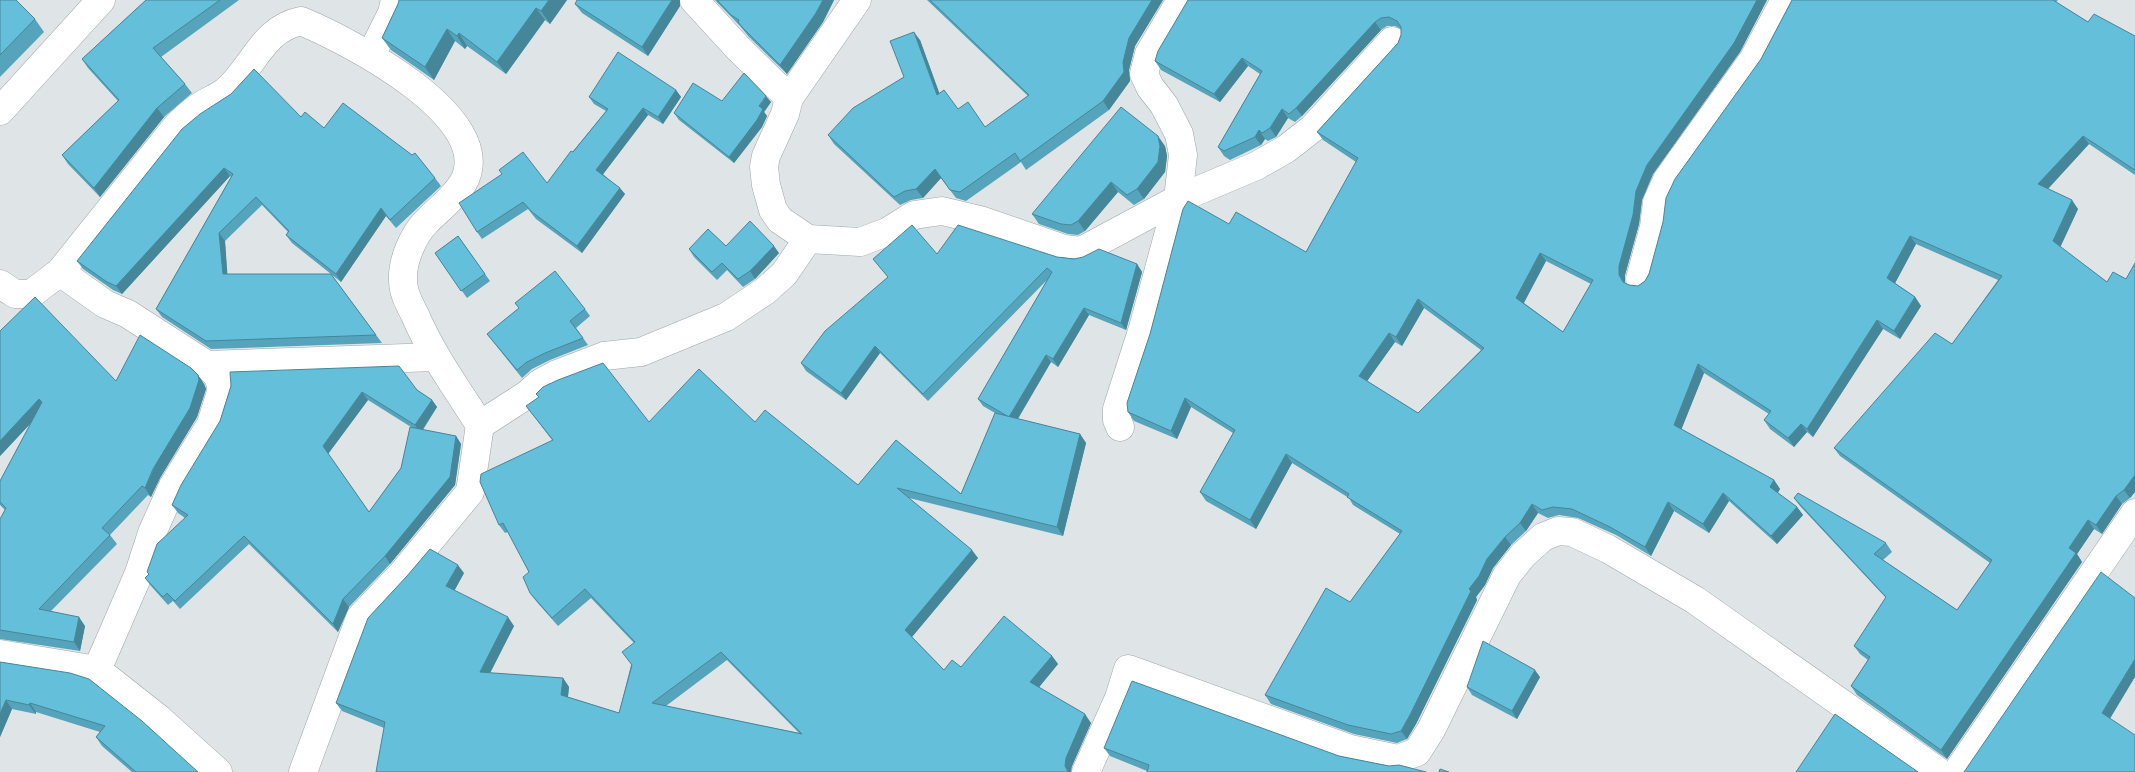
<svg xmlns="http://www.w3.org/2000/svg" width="2135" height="772" font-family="Raleway,sans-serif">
	<rect width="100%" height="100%" fill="#dfe5e7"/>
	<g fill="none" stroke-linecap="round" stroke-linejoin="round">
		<g stroke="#a0a6a8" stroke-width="29">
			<g id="street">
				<path d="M 694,0 L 738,48 L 789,98"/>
				<path d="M 857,0 L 789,98 L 785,114 L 766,156 L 764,167 L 766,185 L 773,210 L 780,220 L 808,239 L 860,242 L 887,232 L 914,215 L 942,211 L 980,220 L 1064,249 L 1081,251 L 1178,199 L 1256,166 L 1286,149 L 1313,128 L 1392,41"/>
				<path d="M 371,55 L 392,13 L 395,0"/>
				<path d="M 0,111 L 101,0"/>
				<path d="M 60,272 L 105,304 L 128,314 L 207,365 L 218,376 L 222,389 L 211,424 L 173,486 L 152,533 L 139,573 L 97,670"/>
				<path d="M 1640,279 L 1654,227 L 1657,202 L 1667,180 L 1753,60 L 1785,0"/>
				<path d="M 0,284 L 15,294 L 31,294 L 60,272 L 176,127 C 182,121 189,114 196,109 C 205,102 217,98 226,91 C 254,67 262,29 301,21 C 347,40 500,118 463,183 C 454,198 439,209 427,221 C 413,235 402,261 403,280 C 403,293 409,303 415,315 C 432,355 457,389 480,425"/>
				<path d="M 207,365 L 435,357"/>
				<path d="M 1120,427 L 1117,420 L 1117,409 L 1143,328 L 1178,199 L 1183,155 L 1179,134 L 1164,105 L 1150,87 L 1144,74 L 1149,54 L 1181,0"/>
				<path d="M 0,654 L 97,670 L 158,718 L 218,772"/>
				<path d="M 303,772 L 360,618 L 402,574 L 470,492 L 480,425 L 528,394 L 540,383 L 557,374 L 604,356 L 641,352 L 726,317 L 765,291 L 784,274 L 808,239"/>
				<path d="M 1086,772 L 1119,698 L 1128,669 L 1350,749 L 1398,759 L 1417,752 L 1431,730 L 1507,575 L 1523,555 L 1543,537 L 1558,531 L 1572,532 L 1608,549 L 1695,600 L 1939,772"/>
				<path d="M 1957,772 L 2135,513"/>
			</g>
		</g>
		<use href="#street" stroke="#fff" stroke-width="28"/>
	</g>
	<g fill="#56a4bb" fill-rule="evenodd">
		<path d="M 0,0 L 35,19 L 44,32 L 0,77 Z"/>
		<path d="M 146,0 L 239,0 L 161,57 L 185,84 L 192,93 L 164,117 L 100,197 L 68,164 L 62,155 L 118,101 L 88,68 L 82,59 Z"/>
		<path d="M 567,0 L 550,24 L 545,20 L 506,74 L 467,46 L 465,49 L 455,41 L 434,80 L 391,50 L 382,38 L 398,4 Z"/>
		<path d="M 715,0 L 834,0 L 823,22 L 787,74 L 749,37 L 740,26 L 738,24 Z"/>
		<path d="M 927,0 L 1163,0 L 1135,46 L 1129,70 L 1130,81 L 1109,110 L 1026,170 L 1021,162 L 966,201 L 956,198 L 941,178 L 923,198 L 911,200 L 900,205 L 834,144 L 828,135 L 904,77 L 920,40 L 939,93 L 958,109 L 985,127 L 1028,96 Z"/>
		<path d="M 1188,0 L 1767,0 L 1740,52 L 1653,174 L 1642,200 L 1639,224 L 1625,275 L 1625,283 L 1629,285 L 1638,286 L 1645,281 L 1792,0 L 2058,0 L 2056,2 L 2088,22 L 2135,36 L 2135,175 L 2089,144 L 2048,189 L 2078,209 L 2060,247 L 2107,282 L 2126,279 L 2135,263 L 2135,492 L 2130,498 L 2122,504 L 2102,534 L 2094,529 L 2077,554 L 2082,562 L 1947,759 L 1857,695 L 1851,686 L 1868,660 L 1860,654 L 1854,646 L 1886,598 L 1800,506 L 1794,498 L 1886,543 L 1892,552 L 1883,560 L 1957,610 L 1990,563 L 1840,456 L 1834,448 L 1952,344 L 1998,280 L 1916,244 L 1895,283 L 1915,297 L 1921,306 L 1900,339 L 1883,329 L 1813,437 L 1807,432 L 1794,447 L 1770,429 L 1764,420 L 1769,414 L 1704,373 L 1681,429 L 1774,480 L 1780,489 L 1778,493 L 1797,507 L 1803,515 L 1777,544 L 1729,501 L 1709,533 L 1674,511 L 1651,556 L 1616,535 L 1578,518 L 1559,515 L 1548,518 L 1538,513 L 1526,531 L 1511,545 L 1493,568 L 1485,585 L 1476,597 L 1477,600 L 1416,724 L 1407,739 L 1397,743 L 1354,734 L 1271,704 L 1265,695 L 1350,602 L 1400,534 L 1353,505 L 1349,498 L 1292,463 L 1256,529 L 1206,501 L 1200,492 L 1233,433 L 1191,407 L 1177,439 L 1134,421 L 1128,412 L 1229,224 L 1306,252 L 1356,162 L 1323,140 L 1317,132 L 1398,43 L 1401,35 L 1401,29 L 1395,26 L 1387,26 L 1381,30 L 1302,116 L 1295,122 L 1288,118 L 1276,137 L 1268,141 L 1265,139 L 1261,145 L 1230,160 L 1224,156 L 1218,147 L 1260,74 L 1248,66 L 1220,102 L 1161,70 L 1155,61 ZM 1546,261 L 1591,284 L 1563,332 L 1524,303 ZM 1424,308 L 1481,350 L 1418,413 L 1367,381 L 1395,342 L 1402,346 Z"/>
		<path d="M 575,4 L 680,6 L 648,56 L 582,13 Z"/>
		<path d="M 676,90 L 681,97 L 663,124 L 648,115 L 603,174 L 625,194 L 582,253 L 536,219 L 528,209 L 482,239 L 477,232 L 547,183 L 606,111 L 594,104 L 589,97 Z"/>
		<path d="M 722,101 L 771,102 L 764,112 L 767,116 L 762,127 L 734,163 L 679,120 L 674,113 Z"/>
		<path d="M 301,117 L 324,128 L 435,178 L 441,186 L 396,228 L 386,216 L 341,282 L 292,243 L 286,235 L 288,232 L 262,205 L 225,241 L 227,274 L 331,274 L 382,343 L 211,349 L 162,317 L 156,309 L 231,177 L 230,176 L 122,294 L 113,290 L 83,269 L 77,261 Z"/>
		<path d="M 1165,146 L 1167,156 L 1165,172 L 1144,199 L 1134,205 L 1118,192 L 1085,231 L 1078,235 L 1068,234 L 1039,224 L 1032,214 Z"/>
		<path d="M 458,236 L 490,281 L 467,298 L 435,253 Z"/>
		<path d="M 726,246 L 779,253 L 755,279 L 743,287 L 727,270 L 717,280 L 694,257 L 689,249 Z"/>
		<path d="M 937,254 L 1057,257 L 1137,264 L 1142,272 L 1126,330 L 1089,315 L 1058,367 L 1051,362 L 1018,419 L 1080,434 L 1086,443 L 1063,536 L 909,498 L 978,558 L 912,637 L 944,670 L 961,667 L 1052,656 L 1058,664 L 1039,687 L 1091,723 L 1072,766 L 384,728 L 342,711 L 336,703 L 407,576 L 464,573 L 454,591 L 514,626 L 490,673 L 563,678 L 569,687 L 568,697 L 619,713 L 631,665 L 634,643 L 591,598 L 558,626 L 536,601 L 530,593 L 529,572 L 508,532 L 505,533 L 499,525 L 552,440 L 526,406 L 649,422 L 755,422 L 858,485 L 896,440 L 961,494 L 995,413 L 983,406 L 978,399 L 1047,280 L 928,401 L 880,353 L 846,400 L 806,371 L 801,363 L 888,277 L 873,259 ZM 727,660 L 799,733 L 666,706 Z"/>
		<path d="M 515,303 L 585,309 L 590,316 L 576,328 L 588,345 L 550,360 L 532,369 L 522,378 L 487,334 L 519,308 Z"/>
		<path d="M 0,331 L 116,381 L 198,375 L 204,384 L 206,389 L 197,417 L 160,478 L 151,497 L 148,495 L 110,535 L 117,544 L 51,611 L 85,626 L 80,651 L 0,639 L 0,520 L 5,510 L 0,505 L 0,481 L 31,423 L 0,456 Z"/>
		<path d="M 231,386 L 417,390 L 432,400 L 437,407 L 423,430 L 456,436 L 461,444 L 455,485 L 390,564 L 349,607 L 338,632 L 249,544 L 180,609 L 173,601 L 168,605 L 151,586 L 145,578 L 149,575 L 185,518 L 178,513 L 172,505 L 220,421 ZM 368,400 L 411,427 L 401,468 L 369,512 L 328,454 Z"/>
		<path d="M 0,662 L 198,772 L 132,772 L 102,746 L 96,737 L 100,732 L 36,712 L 36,714 L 12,709 L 0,737 Z"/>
		<path d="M 1540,677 L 1517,719 L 1472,695 L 1467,687 Z"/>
		<path d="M 1104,748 L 1339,756 L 1389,766 L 1147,771 L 1110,756 Z"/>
	</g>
	<g fill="#468699">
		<path d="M 549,0 L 567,0 L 550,24 L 541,11 Z"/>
		<path d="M 672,0 L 680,0 L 680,6 L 648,56 L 642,47 Z"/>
		<path d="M 823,0 L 834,0 L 823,22 L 787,74 L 780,65 Z"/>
		<path d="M 1152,0 L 1163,0 L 1135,46 L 1129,70 L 1130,81 L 1109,110 L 1103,101 L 1123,62 L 1129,38 Z"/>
		<path d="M 1757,0 L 1767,0 L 1740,52 L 1653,174 L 1642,200 L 1639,224 L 1625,275 L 1625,283 L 1629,290 L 1619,275 L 1619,266 L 1636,191 L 1647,165 Z"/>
		<path d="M 536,8 L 545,20 L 506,74 L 497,62 Z"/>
		<path d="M 1375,22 L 1381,30 L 1302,116 L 1296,108 Z"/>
		<path d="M 447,29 L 455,41 L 434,80 L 425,67 Z"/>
		<path d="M 914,32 L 920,40 L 943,103 L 937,95 Z"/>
		<path d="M 459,33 L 467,46 L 465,49 L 457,36 Z"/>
		<path d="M 1242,58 L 1248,66 L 1220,102 L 1214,94 Z"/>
		<path d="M 676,90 L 681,97 L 663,124 L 658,117 Z"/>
		<path d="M 766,96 L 771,102 L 764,112 L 767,116 L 762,127 L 734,163 L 729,157 Z"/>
		<path d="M 157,108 L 164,117 L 100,197 L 94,188 Z"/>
		<path d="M 643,108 L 648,115 L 601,177 L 596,170 Z"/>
		<path d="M 1282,109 L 1288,118 L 1276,137 L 1270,128 Z"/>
		<path d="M 1259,130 L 1265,139 L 1261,145 L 1255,137 Z"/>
		<path d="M 1158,136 L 1165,146 L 1167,156 L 1165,172 L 1144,199 L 1137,189 Z"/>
		<path d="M 2083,136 L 2089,144 L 2044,193 L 2038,184 Z"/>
		<path d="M 224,168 L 230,176 L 122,294 L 116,286 Z"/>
		<path d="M 935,169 L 941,178 L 923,198 L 916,189 Z"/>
		<path d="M 1111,182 L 1118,192 L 1085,231 L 1078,221 Z"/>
		<path d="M 620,188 L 625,194 L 582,253 L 577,246 Z"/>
		<path d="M 2072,200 L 2078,209 L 2059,250 L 2053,241 Z"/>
		<path d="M 381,208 L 386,216 L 341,282 L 336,274 Z"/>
		<path d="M 219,233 L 225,241 L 228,282 L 223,274 Z"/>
		<path d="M 1910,236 L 1916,244 L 1893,287 L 1887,278 Z"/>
		<path d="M 774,246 L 779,253 L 755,279 L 750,271 Z"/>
		<path d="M 1540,253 L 1546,261 L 1522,306 L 1516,298 Z"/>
		<path d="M 1137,264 L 1142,272 L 1126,330 L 1121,323 Z"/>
		<path d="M 1915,297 L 1921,306 L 1900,339 L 1894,331 Z"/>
		<path d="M 1418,299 L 1424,308 L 1402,346 L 1396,337 Z"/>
		<path d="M 1084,308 L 1089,315 L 1058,367 L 1053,359 Z"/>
		<path d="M 1877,320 L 1883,329 L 1813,437 L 1807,429 Z"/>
		<path d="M 1389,333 L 1395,342 L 1365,384 L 1359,376 Z"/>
		<path d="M 875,346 L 880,353 L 846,400 L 841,393 Z"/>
		<path d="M 1046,355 L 1051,362 L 1014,425 L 1009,417 Z"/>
		<path d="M 1698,364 L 1704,373 L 1680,433 L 1674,425 Z"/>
		<path d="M 198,375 L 204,384 L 206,389 L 197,417 L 160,478 L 151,497 L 145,488 Z"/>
		<path d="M 362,392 L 368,400 L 328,454 L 323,446 Z"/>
		<path d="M 1185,398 L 1191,407 L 1177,439 L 1171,431 Z"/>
		<path d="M 39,399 L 45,408 L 0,456 L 0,441 Z"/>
		<path d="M 432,400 L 437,407 L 420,433 L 415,425 Z"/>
		<path d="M 1801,424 L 1807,432 L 1794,447 L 1788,438 Z"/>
		<path d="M 1080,434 L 1086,443 L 1063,536 L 1057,527 Z"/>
		<path d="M 456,436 L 461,444 L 455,485 L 390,564 L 385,556 Z"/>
		<path d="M 1286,454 L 1292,463 L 1256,529 L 1250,520 Z"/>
		<path d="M 2135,475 L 2135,492 L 2130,498 L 2124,490 Z"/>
		<path d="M 1774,480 L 1780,489 L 1776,495 L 1770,487 Z"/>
		<path d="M 1723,493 L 1729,501 L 1709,533 L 1703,524 Z"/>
		<path d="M 2116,496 L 2122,504 L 2102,534 L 2096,525 Z"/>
		<path d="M 1668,502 L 1674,511 L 1651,556 L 1645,547 Z"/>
		<path d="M 1532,504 L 1538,513 L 1526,531 L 1520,523 Z"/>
		<path d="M 1797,507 L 1803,515 L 1777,544 L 1771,536 Z"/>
		<path d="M 2088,520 L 2094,529 L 2077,554 L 2082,562 L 1947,759 L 1941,750 L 2069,548 Z"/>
		<path d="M 1505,537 L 1511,545 L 1493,568 L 1485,585 L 1476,597 L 1477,600 L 1416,724 L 1407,739 L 1401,731 L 1469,589 L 1487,559 Z"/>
		<path d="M 972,550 L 978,558 L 911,638 L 905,630 Z"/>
		<path d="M 458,565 L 464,573 L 452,595 L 446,586 Z"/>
		<path d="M 343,599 L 349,607 L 338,632 L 333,624 Z"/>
		<path d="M 79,617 L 85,626 L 80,651 L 74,642 Z"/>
		<path d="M 508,617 L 514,626 L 486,681 L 480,672 Z"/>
		<path d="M 1052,656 L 1058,664 L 1036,691 L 1030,682 Z"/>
		<path d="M 2135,659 L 2135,677 L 2108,722 L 2102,713 Z"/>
		<path d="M 1535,670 L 1540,677 L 1517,719 L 1512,711 Z"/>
		<path d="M 563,678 L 569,687 L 567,704 L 561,695 Z"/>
		<path d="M 6,700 L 12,709 L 0,737 L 0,714 Z"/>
		<path d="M 30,703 L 36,712 L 36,714 L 29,705 Z"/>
		<path d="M 1085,714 L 1091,723 L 1072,766 L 1071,772 L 1068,772 L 1065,766 L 1066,758 Z"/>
	</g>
	<g fill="#64bfda" stroke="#468699" fill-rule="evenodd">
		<path d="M 0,0 L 16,0 L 35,19 L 0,55 Z"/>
		<path d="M 146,0 L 220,0 L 153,48 L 185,84 L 157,108 L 94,188 L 62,155 L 119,100 L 82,59 Z"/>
		<path d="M 399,0 L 549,0 L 541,11 L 536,8 L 497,62 L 459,33 L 457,36 L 447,29 L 425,67 L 382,38 L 398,4 Z"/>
		<path d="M 577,0 L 672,0 L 642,47 L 575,4 Z"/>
		<path d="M 717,0 L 823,0 L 816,13 L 780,65 L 743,28 L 738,22 L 739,20 L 731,15 Z"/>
		<path d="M 930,0 L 1152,0 L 1129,38 L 1123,62 L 1124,72 L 1103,101 L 1020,161 L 1015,153 L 960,192 L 950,190 L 935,169 L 916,189 L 905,191 L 894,197 L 828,135 L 853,108 L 904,77 L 890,41 L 914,32 L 937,95 L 944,90 L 958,109 L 968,102 L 985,127 L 1029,95 Z"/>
		<path d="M 1188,0 L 1757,0 L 1734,43 L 1647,165 L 1636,191 L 1633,215 L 1619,266 L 1619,275 L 1623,282 L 1629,285 L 1638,286 L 1645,281 L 1649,274 L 1663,222 L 1666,198 L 1675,179 L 1761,59 L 1792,0 L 2053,0 L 2088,22 L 2094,14 L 2135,36 L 2135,170 L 2083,136 L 2038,184 L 2072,200 L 2053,241 L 2107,282 L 2113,272 L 2126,279 L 2135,263 L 2135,475 L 2124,490 L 2116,496 L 2096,525 L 2088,520 L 2069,548 L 2076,553 L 1941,750 L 1851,686 L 1870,657 L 1854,646 L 1886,597 L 1794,498 L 1798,493 L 1886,543 L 1874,554 L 1957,610 L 1992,560 L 1834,448 L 1935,333 L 1952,344 L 2002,276 L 1910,236 L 1887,278 L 1915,297 L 1894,331 L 1877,320 L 1807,429 L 1801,424 L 1788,438 L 1764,420 L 1771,411 L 1698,364 L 1674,425 L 1774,480 L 1770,487 L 1797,507 L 1771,536 L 1723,493 L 1703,524 L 1668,502 L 1645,547 L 1610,527 L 1572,509 L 1553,507 L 1542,510 L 1532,504 L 1520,523 L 1505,537 L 1487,559 L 1479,576 L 1469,589 L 1471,591 L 1410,715 L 1401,731 L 1391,734 L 1348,725 L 1265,695 L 1326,588 L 1350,602 L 1402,531 L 1347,497 L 1349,494 L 1286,454 L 1250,520 L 1200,492 L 1235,430 L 1185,398 L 1171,431 L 1128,412 L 1127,403 L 1150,334 L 1183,209 L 1188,201 L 1229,224 L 1236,212 L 1306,252 L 1358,158 L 1317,132 L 1398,43 L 1401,35 L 1401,27 L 1397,21 L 1389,17 L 1381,18 L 1375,22 L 1296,108 L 1289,114 L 1282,109 L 1270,128 L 1262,133 L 1259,130 L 1255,137 L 1224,151 L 1218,147 L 1262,71 L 1242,58 L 1214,94 L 1155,61 L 1158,51 ZM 1540,253 L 1593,280 L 1563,332 L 1516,298 ZM 1418,299 L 1484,348 L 1418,413 L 1359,376 L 1389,333 L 1396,337 Z"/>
		<path d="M 618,52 L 676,90 L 658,117 L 643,108 L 596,170 L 620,188 L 577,246 L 532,212 L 523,202 L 477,232 L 459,203 L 502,174 L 499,170 L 523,152 L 547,183 L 571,151 L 573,152 L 608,109 L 589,97 Z"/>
		<path d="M 254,69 L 301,117 L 305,112 L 324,128 L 343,103 L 412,155 L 415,153 L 435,178 L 390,220 L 381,208 L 336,274 L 286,235 L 289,231 L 256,197 L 219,233 L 223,274 L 331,274 L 376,335 L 206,341 L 156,309 L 233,174 L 224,168 L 116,286 L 107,282 L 77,261 L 182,129 L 200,114 L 231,94 Z"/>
		<path d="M 744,73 L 766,96 L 759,106 L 763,109 L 757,120 L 729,157 L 674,113 L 693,83 L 722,101 Z"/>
		<path d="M 1121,107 L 1158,136 L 1160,146 L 1158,162 L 1137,189 L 1127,195 L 1111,182 L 1078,221 L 1071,225 L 1061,224 L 1032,214 Z"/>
		<path d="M 750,221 L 774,246 L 750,271 L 738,279 L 722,263 L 712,272 L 689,249 L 708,229 L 726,246 Z"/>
		<path d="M 912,225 L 937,254 L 958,225 L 1057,257 L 1074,259 L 1083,257 L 1099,249 L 1137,264 L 1121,323 L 1084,308 L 1053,359 L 1046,355 L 1009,417 L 978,399 L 1052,272 L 1047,268 L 923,394 L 875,346 L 841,393 L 801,363 L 825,331 L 888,277 L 873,259 Z"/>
		<path d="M 458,236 L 485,274 L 461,291 L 435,253 Z"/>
		<path d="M 555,271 L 585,309 L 570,321 L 583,338 L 545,353 L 527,362 L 517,370 L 487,334 L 519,308 L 515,303 Z"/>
		<path d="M 35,297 L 116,381 L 140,335 L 191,368 L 198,375 L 199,380 L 190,408 L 153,469 L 145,488 L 142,486 L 102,528 L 110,535 L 39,609 L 79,617 L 74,642 L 0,630 L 0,519 L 6,508 L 0,502 L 0,481 L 42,402 L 39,399 L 0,441 L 0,331 Z"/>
		<path d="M 603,363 L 649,422 L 699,369 L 755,422 L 765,410 L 858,485 L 896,440 L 961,494 L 995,413 L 1080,434 L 1057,527 L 897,488 L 972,550 L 905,630 L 944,670 L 952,660 L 961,667 L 1004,616 L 1052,656 L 1030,682 L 1085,714 L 1066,758 L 1065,766 L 1068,772 L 376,772 L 385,722 L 336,703 L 368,618 L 407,576 L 430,549 L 458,565 L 446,586 L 508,617 L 480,672 L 563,678 L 561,695 L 619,713 L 632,665 L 622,652 L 635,642 L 585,589 L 552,618 L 530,593 L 523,577 L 529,572 L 503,523 L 499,525 L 480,482 L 481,474 L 553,440 L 526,406 L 539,397 L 536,394 L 543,387 L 558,380 ZM 721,652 L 802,734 L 652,703 Z"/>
		<path d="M 399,366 L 417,390 L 432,400 L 415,425 L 362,392 L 323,446 L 369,512 L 401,468 L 410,427 L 456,436 L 450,477 L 385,556 L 343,599 L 333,624 L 244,536 L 175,601 L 167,593 L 163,597 L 145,578 L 149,574 L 147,572 L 157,544 L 188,515 L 172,505 L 181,485 L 220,421 L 231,386 L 230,372 Z"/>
		<path d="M 2101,572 L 2135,598 L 2135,659 L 2102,713 L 2135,735 L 2135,772 L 1964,772 Z"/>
		<path d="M 1483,641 L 1535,670 L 1512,711 L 1467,687 Z"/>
		<path d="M 0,662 L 70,673 L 89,679 L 142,721 L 198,772 L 136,772 L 96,737 L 105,726 L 30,703 L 29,705 L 6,700 L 0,714 Z"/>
		<path d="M 1132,681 L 1339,756 L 1389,766 L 1399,765 L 1426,772 L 1147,772 L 1149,765 L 1104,748 Z"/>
		<path d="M 1835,714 L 1918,772 L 1796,772 Z"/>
		<path d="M 1440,769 L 1449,772 L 1439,772 Z"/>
	</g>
</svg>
